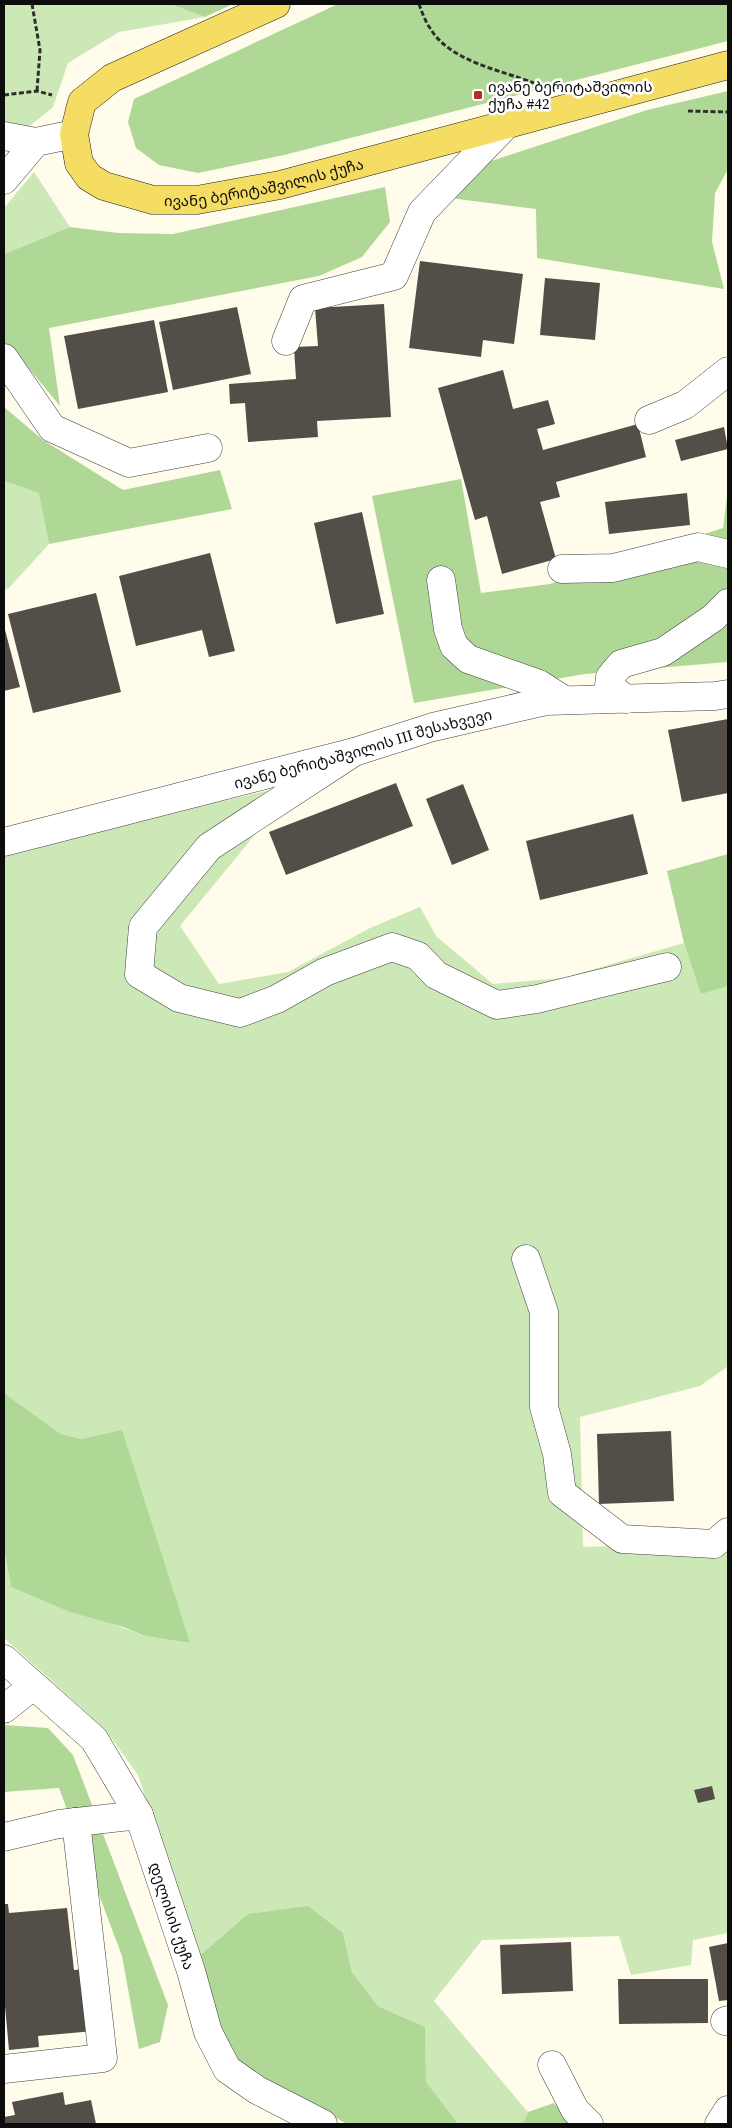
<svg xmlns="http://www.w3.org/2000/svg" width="732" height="2128" font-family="'Source Serif 4','Noto Sans Georgian',serif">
	<rect width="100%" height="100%" fill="#fffceb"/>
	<g fill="#cce8b6">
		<path d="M 4,4 L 170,4 L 205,17 L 119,32 L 68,63 L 53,107 L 4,147 Z"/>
		<path d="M 34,172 L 70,227 L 4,254 L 4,208 Z"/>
		<path d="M 4,481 L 40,493 L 49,544 L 9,588 L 4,590 Z"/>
		<path d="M 343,773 L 257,832 L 180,926 L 219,984 L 288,972 L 370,928 L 420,907 L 436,936 L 493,984 L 563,978 L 684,943 L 701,993 L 728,986 L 728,1366 L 700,1386 L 580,1417 L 583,1547 L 686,1543 L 728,1528 L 728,1933 L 693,1940 L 691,1965 L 631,1975 L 619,1936 L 482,1940 L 434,2001 L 528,2112 L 523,2124 L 458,2124 L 455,2122 L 426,2082 L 425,2027 L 378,2006 L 352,1972 L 343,1933 L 248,1914 L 199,1956 L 138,1775 L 105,1729 L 4,1638 L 4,1548 L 11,1587 L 145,1636 L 190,1643 L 82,1439 L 61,1434 L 4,1393 L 4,852 Z"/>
	</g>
	<g fill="#afd896">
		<path d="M 170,4 L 233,4 L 205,17 Z"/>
		<path d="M 338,4 L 728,4 L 728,41 L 284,155 L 198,173 L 159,165 L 136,148 L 128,122 L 134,99 Z"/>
		<path d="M 728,91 L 728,169 L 715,193 L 712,242 L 724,289 L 537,258 L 536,209 L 450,198 L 488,162 L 647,110 Z"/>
		<path d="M 385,187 L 390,222 L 362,257 L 319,276 L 49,328 L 60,406 L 17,354 L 4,346 L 4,254 L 70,227 L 118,233 L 173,234 Z"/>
		<path d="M 4,407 L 43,440 L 123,490 L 220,470 L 232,509 L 49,544 L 39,493 L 4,481 Z"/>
		<path d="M 461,479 L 481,593 L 550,584 L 723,528 L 728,489 L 728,662 L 585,674 L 414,703 L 372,496 Z"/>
		<path d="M 728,854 L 728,986 L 701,994 L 684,943 L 667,871 Z"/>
		<path d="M 4,1393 L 61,1434 L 82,1439 L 122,1430 L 190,1643 L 145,1636 L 123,1627 L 70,1612 L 11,1587 L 4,1548 Z"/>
		<path d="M 4,1725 L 48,1728 L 73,1755 L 168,2005 L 160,2042 L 139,2049 L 122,1956 L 59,1788 L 4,1792 Z"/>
		<path d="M 308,1906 L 343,1933 L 352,1972 L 378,2006 L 425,2027 L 426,2082 L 458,2124 L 347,2124 L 235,2061 L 223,2036 L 199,1956 L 248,1914 Z"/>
		<path d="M 554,2103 L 573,2124 L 523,2124 L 528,2112 Z"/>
	</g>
	<g fill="#544e49">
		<path d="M 420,261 L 523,274 L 514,344 L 483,340 L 481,357 L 409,348 Z"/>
		<path d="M 545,278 L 600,283 L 595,340 L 540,335 Z"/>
		<path d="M 384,304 L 391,417 L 317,421 L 318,437 L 248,442 L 245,403 L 230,404 L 229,384 L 296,379 L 294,347 L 318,346 L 315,308 Z"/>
		<path d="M 237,307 L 251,374 L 173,390 L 159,322 Z"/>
		<path d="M 154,320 L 168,392 L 78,409 L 64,336 Z"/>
		<path d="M 503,370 L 513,409 L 548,400 L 555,424 L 537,429 L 543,450 L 638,424 L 646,457 L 556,482 L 560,497 L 540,502 L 556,559 L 502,574 L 487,516 L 475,520 L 438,388 Z"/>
		<path d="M 724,427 L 728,449 L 681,461 L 675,440 Z"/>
		<path d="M 687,493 L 690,525 L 609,534 L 605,502 Z"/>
		<path d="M 362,512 L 384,614 L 336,624 L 314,523 Z"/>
		<path d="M 210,553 L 235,651 L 209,657 L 202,630 L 136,646 L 119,576 Z"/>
		<path d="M 96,593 L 121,692 L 33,713 L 8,614 Z"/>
		<path d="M 4,626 L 20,687 L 4,691 Z"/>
		<path d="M 728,719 L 728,793 L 682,802 L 668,730 Z"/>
		<path d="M 396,783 L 413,826 L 286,875 L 269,832 Z"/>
		<path d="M 463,784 L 489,850 L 452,865 L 426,799 Z"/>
		<path d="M 633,814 L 648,874 L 540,900 L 526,841 Z"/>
		<path d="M 671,1431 L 674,1501 L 599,1504 L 597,1434 Z"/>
		<path d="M 712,1786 L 715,1799 L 698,1803 L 694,1790 Z"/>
		<path d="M 4,1904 L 8,1904 L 9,1913 L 67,1908 L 74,1970 L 88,1969 L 94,2031 L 38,2036 L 39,2047 L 9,2050 L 4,1995 Z"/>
		<path d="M 571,1942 L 573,1991 L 502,1994 L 500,1945 Z"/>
		<path d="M 728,1943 L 728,2000 L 719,2001 L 709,1947 Z"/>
		<path d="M 618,1979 L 708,1979 L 708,2023 L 619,2024 Z"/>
		<path d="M 63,2092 L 65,2105 L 91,2100 L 96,2124 L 4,2124 L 4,2117 L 15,2115 L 12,2102 Z"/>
	</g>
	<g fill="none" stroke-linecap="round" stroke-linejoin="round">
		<g stroke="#3f3f3f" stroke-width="29">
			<g id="minor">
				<path d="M 4,136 L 36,142"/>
				<path d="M 4,180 L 36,142 L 74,134"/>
				<path d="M 286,341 L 303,299 L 394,276 L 422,212 L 506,125"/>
				<path d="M 4,358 L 52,428 L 129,463 L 208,448"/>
				<path d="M 649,420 L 685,405 L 728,371"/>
				<path d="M 562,569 L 613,568 L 698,547 L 728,554"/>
				<path d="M 441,580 L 448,629 L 454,646 L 468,659 L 539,684 L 564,700"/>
				<path d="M 626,699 L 609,686 L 610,677 L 621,664 L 663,652 L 713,618 L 728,603"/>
				<path d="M 354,752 L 209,847 L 143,927 L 139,974 L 179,998 L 240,1013 L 277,999 L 325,972 L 392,947 L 418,956 L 436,975 L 497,1005 L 537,999 L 667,967"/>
				<path id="s1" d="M 4,842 L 354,752 L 433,727 L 546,701 L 715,696 L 728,694"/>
				<path d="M 526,1259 L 544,1312 L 544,1407 L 557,1454 L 562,1493 L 622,1539 L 714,1544 L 728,1532"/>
				<path id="s2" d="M 4,1659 L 94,1739 L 139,1815 L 191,1971 L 208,2032 L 227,2069 L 257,2090 L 323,2124"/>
				<path d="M 4,1709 L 33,1686"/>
				<path d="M 4,1837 L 59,1824 L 139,1815"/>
				<path d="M 725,2021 L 728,2020"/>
				<path d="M 552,2065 L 575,2110 L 589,2124"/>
				<path d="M 4,2069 L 103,2058 L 76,1822"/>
				<path d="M 719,2124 L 728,2110"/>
			</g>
		</g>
		<g stroke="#1d1d1d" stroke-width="29">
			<g id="major">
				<path id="s3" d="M 276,4 L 112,78 L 82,102 L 74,134 L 79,163 L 89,177 L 104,186 L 153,200 L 197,200 L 280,185 L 728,65"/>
			</g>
		</g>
		<g stroke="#2e2e2e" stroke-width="3" stroke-dasharray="5 2.5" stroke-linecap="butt">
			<path d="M 32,4 L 40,50 L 37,91"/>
			<path d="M 419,4 C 422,12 425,21 430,28 C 449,61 500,70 534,83"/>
			<path d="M 4,95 L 37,91 L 52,95"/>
			<path d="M 688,111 L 728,112"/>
		</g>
		<use href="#minor" stroke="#fff" stroke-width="28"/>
		<use href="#major" stroke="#f5dd64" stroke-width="28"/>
	</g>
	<rect fill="#b82c28" stroke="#fff" stroke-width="2" x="473" y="90" width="10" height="10" rx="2.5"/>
	<g text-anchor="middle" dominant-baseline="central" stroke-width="5" stroke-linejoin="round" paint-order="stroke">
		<g font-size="15" fill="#0c0c0c" stroke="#fff" text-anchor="start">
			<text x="488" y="86">ივანე ბერიტაშვილის<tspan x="488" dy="17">ქუჩა #42</tspan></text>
		</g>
		<g font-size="15" fill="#0c0c0c" stroke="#fff">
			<text stroke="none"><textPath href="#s3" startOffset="479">ივანე ბერიტაშვილის ქუჩა</textPath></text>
			<text stroke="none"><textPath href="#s1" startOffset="371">ივანე ბერიტაშვილის III შესახვევი</textPath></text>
			<text stroke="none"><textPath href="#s2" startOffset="315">დელისის ქუჩა</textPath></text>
		</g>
	</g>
	<rect width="732" height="2128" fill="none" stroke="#0c0c0c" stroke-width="10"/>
</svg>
